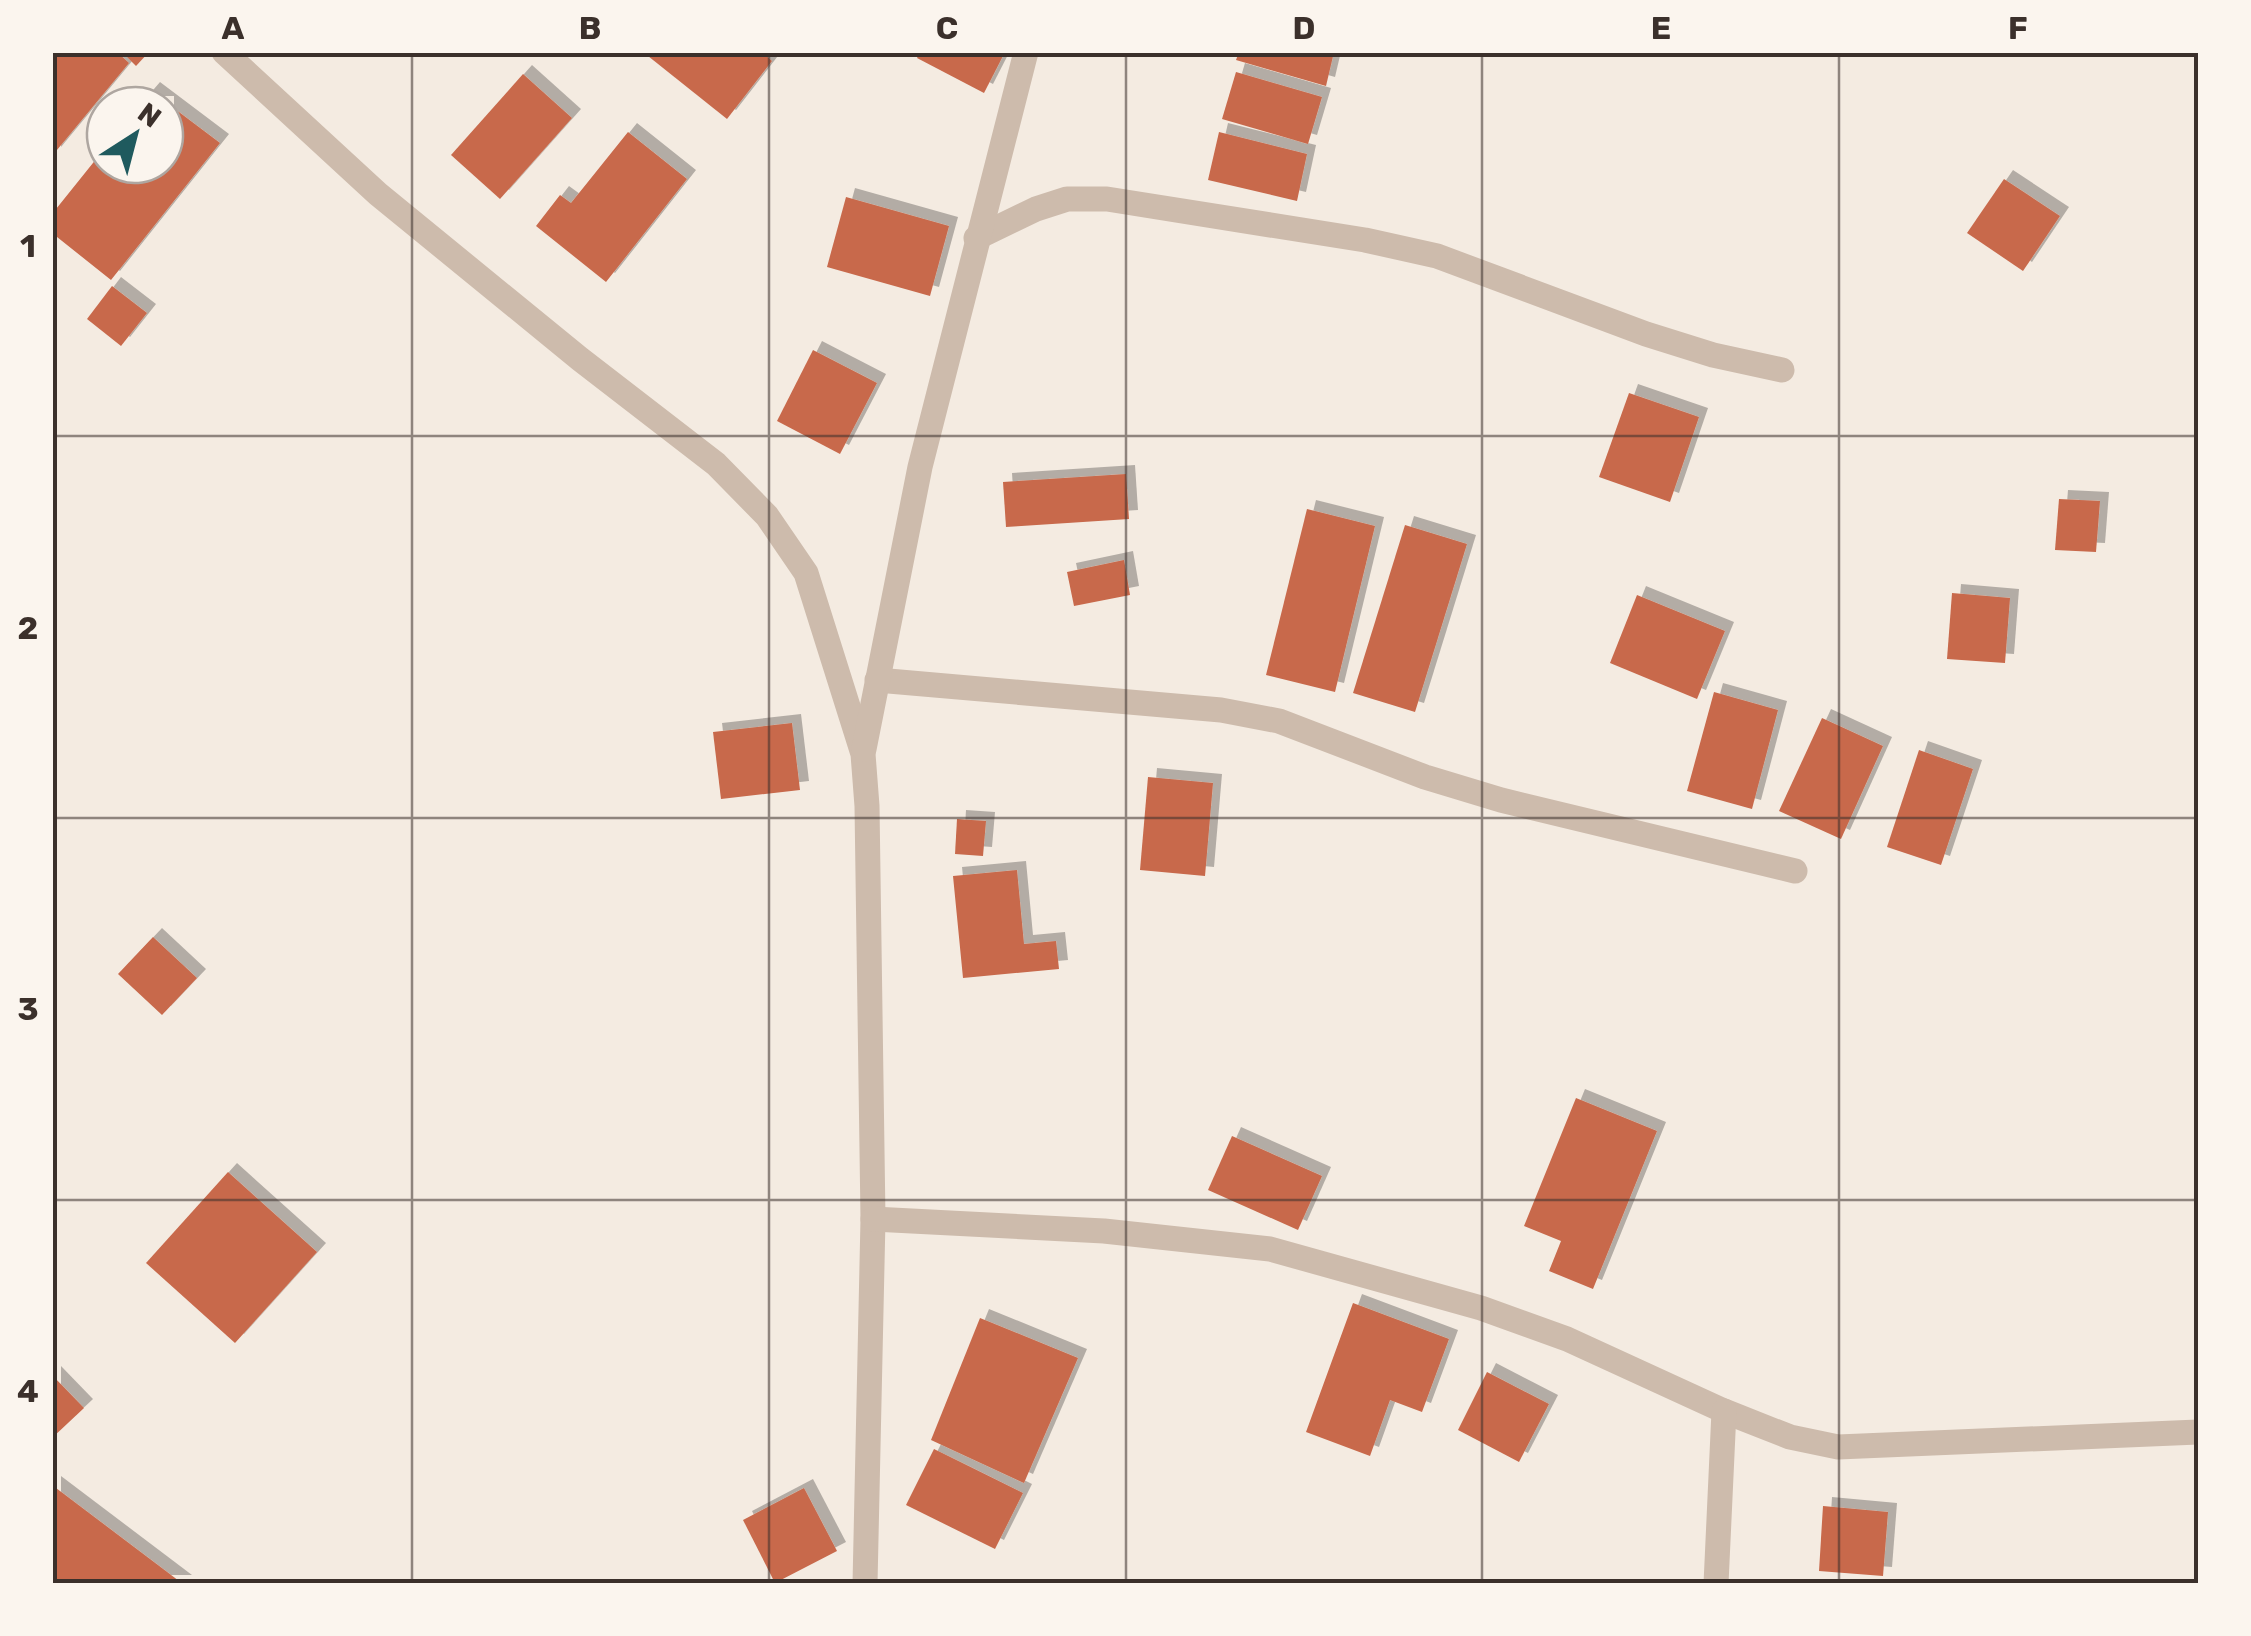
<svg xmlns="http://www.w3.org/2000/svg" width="2251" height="1636" font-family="Rubik,sans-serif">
	<defs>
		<filter id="shadow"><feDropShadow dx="9" dy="-9" stdDeviation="0" flood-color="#0004"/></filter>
	</defs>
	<rect width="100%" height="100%" fill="#f4ebe1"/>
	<g fill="#c8694b" filter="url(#shadow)">
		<path d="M 52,52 L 117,52 L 129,63 L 52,156 Z"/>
		<path d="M 122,52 L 149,52 L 136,66 Z"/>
		<path d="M 643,52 L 762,52 L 772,61 L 727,119 Z"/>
		<path d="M 920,52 L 1005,52 L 984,93 L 917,58 Z"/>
		<path d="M 1239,52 L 1334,52 L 1326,86 L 1236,60 Z"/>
		<path d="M 1236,72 L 1322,97 L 1308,144 L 1222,119 Z"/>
		<path d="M 523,74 L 572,118 L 500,199 L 451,155 Z"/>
		<path d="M 151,91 L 220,143 L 111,280 L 52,233 L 52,214 L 105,148 L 105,165 L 165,165 L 165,105 L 139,105 Z"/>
		<path d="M 628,132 L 687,179 L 606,282 L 536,226 L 560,195 L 571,203 Z"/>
		<path d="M 1219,132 L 1307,154 L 1297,201 L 1208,180 Z"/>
		<path d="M 2004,179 L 2060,216 L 2023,271 L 1967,233 Z"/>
		<path d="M 846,197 L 949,226 L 930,296 L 827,267 Z"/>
		<path d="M 112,286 L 147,313 L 121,346 L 87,319 Z"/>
		<path d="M 813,350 L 877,383 L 840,454 L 777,421 Z"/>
		<path d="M 1629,393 L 1699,417 L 1670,502 L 1599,477 Z"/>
		<path d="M 1126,474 L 1129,519 L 1006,527 L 1003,482 Z"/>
		<path d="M 2059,499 L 2100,501 L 2096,552 L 2055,550 Z"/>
		<path d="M 1307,509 L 1375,526 L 1335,692 L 1266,675 Z"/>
		<path d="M 1405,525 L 1467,544 L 1415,712 L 1353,693 Z"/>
		<path d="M 1124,560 L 1130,595 L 1074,606 L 1067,572 Z"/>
		<path d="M 1952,593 L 2010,598 L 2005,663 L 1947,659 Z"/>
		<path d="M 1637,595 L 1725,631 L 1697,699 L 1610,663 Z"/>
		<path d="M 1714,692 L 1778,710 L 1752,809 L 1687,791 Z"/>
		<path d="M 1822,718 L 1883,746 L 1841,839 L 1779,811 Z"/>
		<path d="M 792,723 L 800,790 L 721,799 L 713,732 Z"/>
		<path d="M 1919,750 L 1973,769 L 1941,865 L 1887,847 Z"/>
		<path d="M 1148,777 L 1213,783 L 1205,876 L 1140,870 Z"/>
		<path d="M 957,819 L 986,821 L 983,856 L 955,854 Z"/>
		<path d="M 1017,870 L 1024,944 L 1056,941 L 1059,969 L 963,978 L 953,876 Z"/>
		<path d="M 153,937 L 197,978 L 162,1015 L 118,974 Z"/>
		<path d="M 1576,1098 L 1657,1131 L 1593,1289 L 1549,1271 L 1561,1241 L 1524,1226 Z"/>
		<path d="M 1232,1136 L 1322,1176 L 1298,1230 L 1208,1190 Z"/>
		<path d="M 228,1172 L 317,1252 L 235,1343 L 146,1263 Z"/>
		<path d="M 1353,1303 L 1449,1339 L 1422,1412 L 1390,1400 L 1370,1456 L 1306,1432 Z"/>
		<path d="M 980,1318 L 1078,1358 L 1024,1483 L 931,1440 Z"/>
		<path d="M 1487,1372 L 1549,1404 L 1519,1462 L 1458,1430 Z"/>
		<path d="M 52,1375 L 84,1408 L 52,1438 Z"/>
		<path d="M 934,1449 L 1023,1493 L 995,1549 L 906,1505 Z"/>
		<path d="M 52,1485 L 183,1584 L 58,1584 L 52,1579 Z"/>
		<path d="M 804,1488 L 837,1551 L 775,1583 L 743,1520 Z"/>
		<path d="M 1823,1506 L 1888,1512 L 1883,1576 L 1819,1571 Z"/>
	</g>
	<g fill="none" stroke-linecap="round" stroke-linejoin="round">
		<g stroke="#cdbbac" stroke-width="25">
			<path d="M 224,52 L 378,194 L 580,359 L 716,464 L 767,516 L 806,573 L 863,754 L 867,806 L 873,1219 L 865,1584"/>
			<path d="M 976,238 L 1036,209 L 1067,199 L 1107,199 L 1365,240 L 1437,256 L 1646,334 L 1713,355 L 1782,370"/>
			<path d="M 877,680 L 1221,710 L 1279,721 L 1425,777 L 1501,800 L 1795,871"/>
			<path d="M 864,749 L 920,467 L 1026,52"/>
			<path d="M 873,1219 L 1104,1231 L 1270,1249 L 1481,1308 L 1567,1339 L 1724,1411 L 1790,1437 L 1838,1447 L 2198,1432"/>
			<path d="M 1716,1584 L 1724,1411"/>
		</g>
	</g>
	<path fill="none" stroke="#3b302b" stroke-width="2.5" stroke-opacity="0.55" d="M 412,52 L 412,1584M 769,52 L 769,1584M 1126,52 L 1126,1584M 1482,52 L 1482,1584M 1839,52 L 1839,1584M 52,436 L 2198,436M 52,818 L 2198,818M 52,1200 L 2198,1200"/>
	<rect width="2251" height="1636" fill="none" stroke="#fbf5ee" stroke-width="110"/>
	<g transform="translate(135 135) rotate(36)"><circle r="48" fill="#fbf5ee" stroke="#aea6a0" stroke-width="2.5"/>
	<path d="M0-8L18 38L0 25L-18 38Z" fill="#1f5a5e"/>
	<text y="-15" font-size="28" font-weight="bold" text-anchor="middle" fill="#3b302b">N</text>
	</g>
	<rect x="55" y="55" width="2141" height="1526" fill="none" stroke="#3b302b" stroke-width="4"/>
	<g font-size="32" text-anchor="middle" font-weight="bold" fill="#3b302b">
		<text x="233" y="39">A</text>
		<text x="590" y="39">B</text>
		<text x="947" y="39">C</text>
		<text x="1304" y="39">D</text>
		<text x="1661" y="39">E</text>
		<text x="2018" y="39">F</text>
		<text x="28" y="257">1</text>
		<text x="28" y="639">2</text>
		<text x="28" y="1020">3</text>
		<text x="28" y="1402">4</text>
	</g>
</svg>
